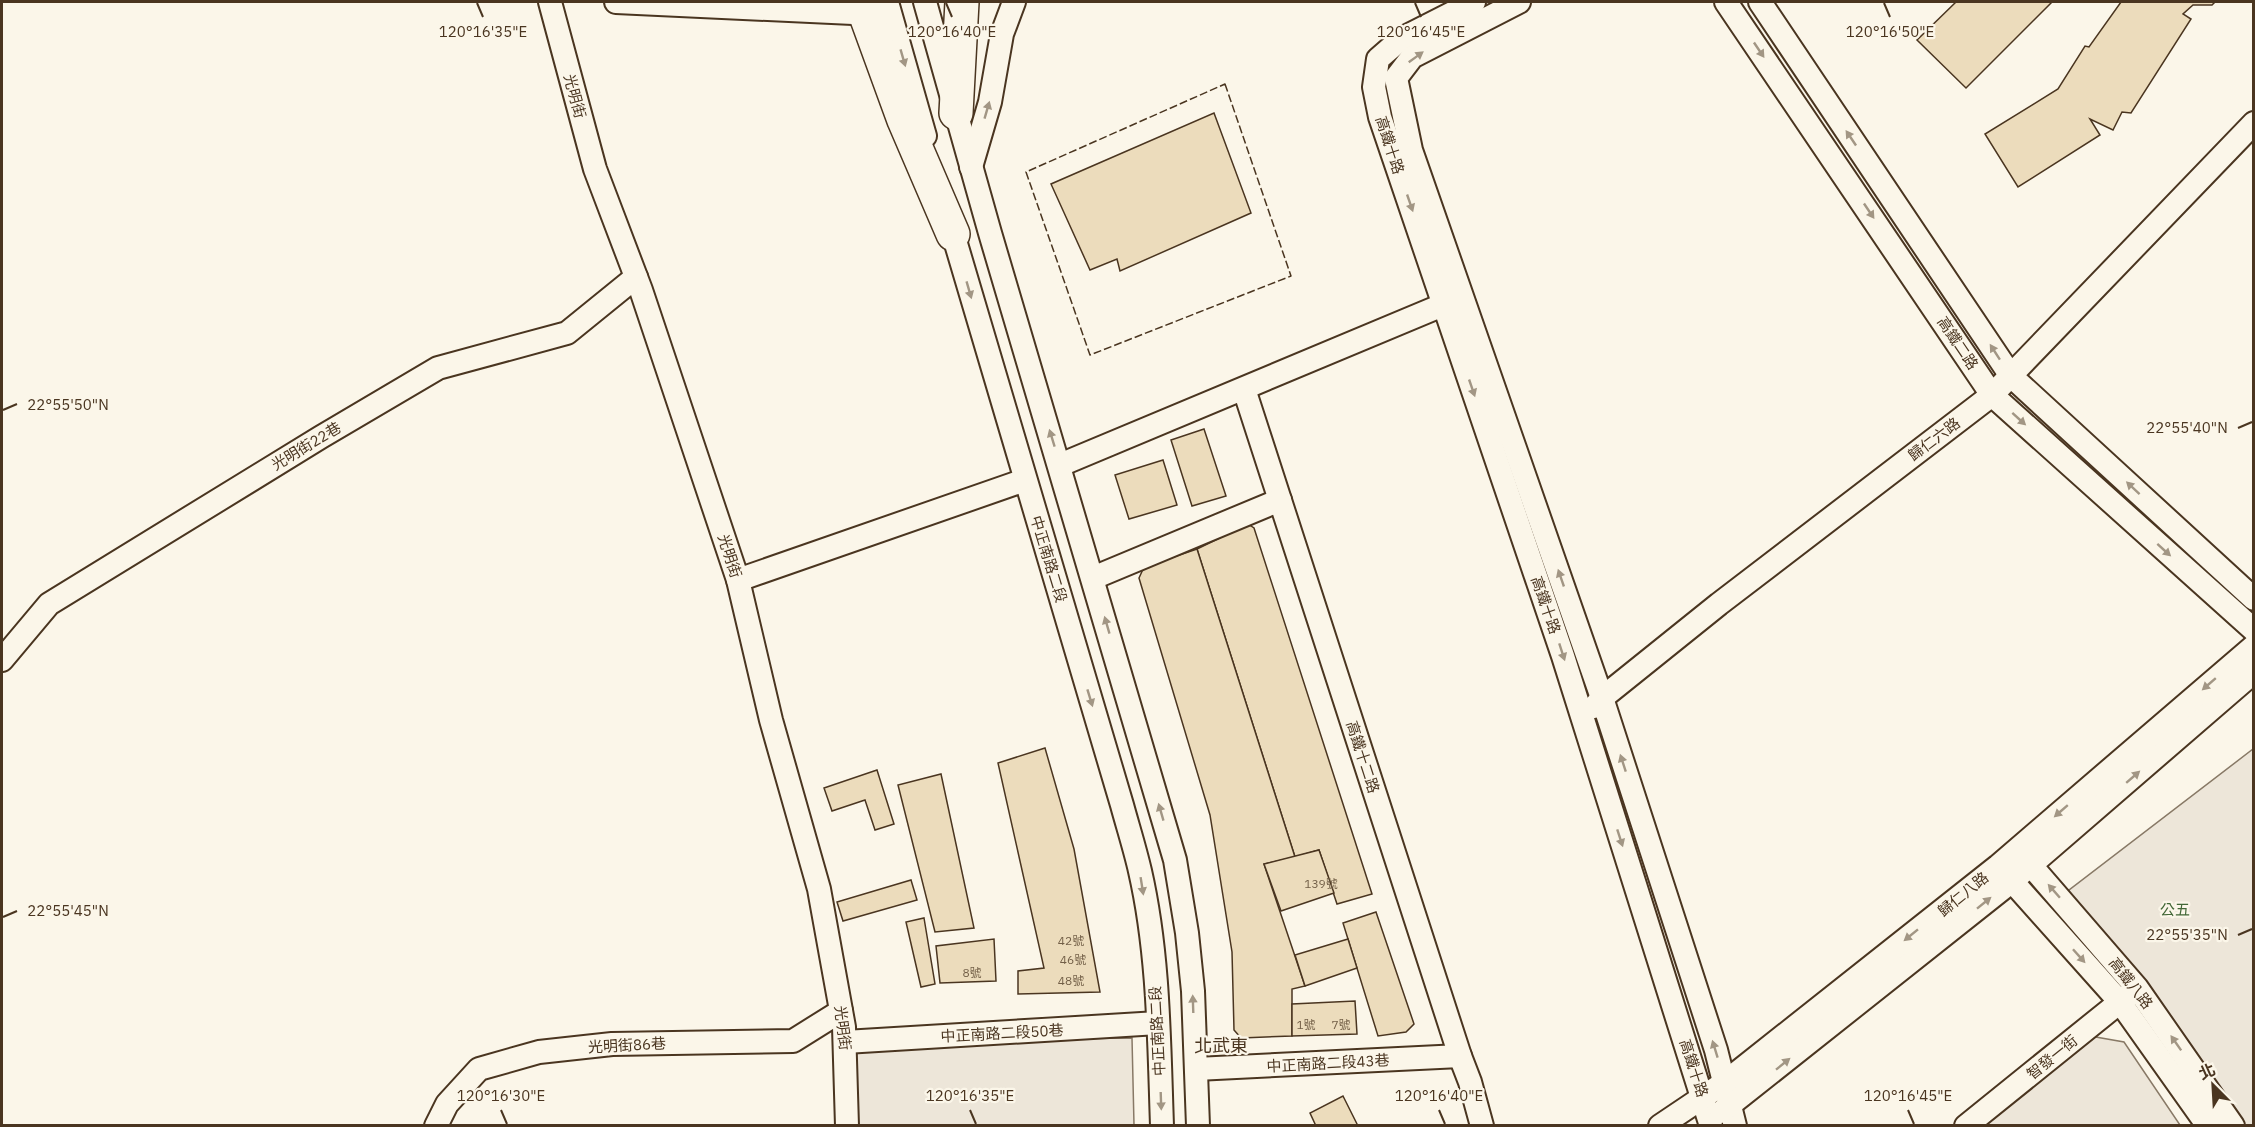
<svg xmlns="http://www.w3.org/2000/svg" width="2255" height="1127" font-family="'IBM Plex Sans','Noto Sans TC',sans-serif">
	<rect width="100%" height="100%" fill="#fbf6e9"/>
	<g fill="#ede6d9" stroke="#887966" stroke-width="1.5">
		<path d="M 2253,749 L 2253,1125 L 2228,1125 L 2060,897 Z"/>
		<path d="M 2090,1036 L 2124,1042 L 2180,1125 L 1977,1126 Z"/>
		<path d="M 1132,1038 L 1134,1125 L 847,1125 L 846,1058 L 864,1041 Z"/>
	</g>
	<g fill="#ecdcbc" stroke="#4a3520" stroke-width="1.5">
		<path d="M 1956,2 L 2052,2 L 1966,88 L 1917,40 Z"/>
		<path d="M 2121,2 L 2215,2 L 2212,5 L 2193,5 L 2183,14 L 2191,19 L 2131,113 L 2122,112 L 2113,130 L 2090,119 L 2100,135 L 2018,187 L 1985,134 L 2058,89 L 2085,46 L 2089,47 Z"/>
		<path d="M 1214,113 L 1251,213 L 1120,271 L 1117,259 L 1090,270 L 1051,184 Z"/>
		<path d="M 1204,429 L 1226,496 L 1192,506 L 1171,440 Z"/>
		<path d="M 1163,460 L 1177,505 L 1129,519 L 1115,475 Z"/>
		<path d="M 1248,524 L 1254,528 L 1372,894 L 1337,904 L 1319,850 L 1295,857 L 1197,549 Z"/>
		<path d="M 1197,549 L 1295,857 L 1264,864 L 1305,986 L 1292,989 L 1292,1036 L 1241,1038 L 1234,1030 L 1232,952 L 1210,815 L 1139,578 L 1144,567 Z"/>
		<path d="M 1045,748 L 1074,849 L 1100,992 L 1018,994 L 1018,971 L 1044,968 L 998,763 Z"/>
		<path d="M 877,770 L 894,824 L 875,830 L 865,800 L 832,811 L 824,788 Z"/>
		<path d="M 941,774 L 974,928 L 935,932 L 898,785 Z"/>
		<path d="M 1319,850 L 1334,893 L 1281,911 L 1264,864 Z"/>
		<path d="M 911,880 L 917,900 L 843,921 L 837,902 Z"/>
		<path d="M 1376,912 L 1414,1024 L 1406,1032 L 1378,1036 L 1343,923 Z"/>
		<path d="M 924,918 L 935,984 L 921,987 L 906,922 Z"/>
		<path d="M 994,939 L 996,981 L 940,983 L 936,946 Z"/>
		<path d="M 1348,939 L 1357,968 L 1305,986 L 1295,955 Z"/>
		<path d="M 1355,1001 L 1357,1034 L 1292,1036 L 1292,1004 Z"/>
		<path d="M 1343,1096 L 1358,1126 L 1316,1126 L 1310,1113 Z"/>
	</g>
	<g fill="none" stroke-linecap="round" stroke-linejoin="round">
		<g stroke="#4a3520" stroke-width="26">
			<g id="minor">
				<path d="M 550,2 L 595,169 L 641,290 L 738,580 L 771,720 L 819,889 L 844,1027 L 847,1126"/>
				<path d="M 616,2 L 853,13"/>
				<path d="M 887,2 L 925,136"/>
				<path d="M 925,2 L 990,233 L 1175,860 L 1187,933 L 1193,991 L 1198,1126"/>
				<path d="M 1474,2 L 1401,39 L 1378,59 L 1374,87 L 1380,117 L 1563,656 L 1711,1126"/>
				<path d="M 1519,2 L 1412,57 L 1396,78 L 1411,150 L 1602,698 L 1716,1050 L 1735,1126"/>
				<path d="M 1726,2 L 1992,395 L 2254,630"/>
				<path d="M 1760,2 L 2011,376 L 2254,599"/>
				<path d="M 971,167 L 990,102 L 1002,34 L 1014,2"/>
				<path d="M 949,220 L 1122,805 C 1128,827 1135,849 1140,871 C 1159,954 1159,1041 1162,1126"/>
				<path d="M 1244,389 L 1460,1056 L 1470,1082 L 1482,1126"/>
				<path d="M 1060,465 L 1457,299"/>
				<path d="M 1093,578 L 1280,500"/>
				<path d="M 738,580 L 1025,480"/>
				<path d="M 2,660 L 49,604 L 321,437 L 438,368 L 567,333 L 636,277"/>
				<path d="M 1594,707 L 1602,698 L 1719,604 L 1992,395 L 2254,123"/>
				<path d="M 2022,855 L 2137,988 L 2233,1126"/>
				<path d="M 2003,871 L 2120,1002 L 2208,1126"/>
				<path d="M 845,1042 L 1158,1023"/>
				<path d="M 1196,1069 L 1460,1056"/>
				<path d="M 1721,1112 L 2011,882 L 2254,672"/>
				<path d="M 436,1126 L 447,1104 L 479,1069 L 539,1052 L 612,1044 L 793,1041 L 841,1011"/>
				<path d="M 1660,1126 L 1724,1083 L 1998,866 L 2254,646"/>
				<path d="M 1966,1126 L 2131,993"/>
			</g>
		</g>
		<g stroke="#4a3520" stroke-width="36">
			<g id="highway">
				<path d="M 861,2 L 904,120 L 953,234"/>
				<path d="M 956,113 L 962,2"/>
			</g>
		</g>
		<use href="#minor" stroke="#fbf6e9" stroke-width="22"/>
		<use href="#highway" stroke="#fbf6e9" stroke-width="33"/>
		<path stroke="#4a3520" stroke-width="1.5" stroke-dasharray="8 3" stroke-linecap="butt" d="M 1225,84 L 1291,276 L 1090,355 L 1026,172 Z"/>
	</g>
	<defs><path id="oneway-solid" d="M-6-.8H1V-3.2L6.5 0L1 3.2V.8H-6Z" transform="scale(1.5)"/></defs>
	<g fill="#a29684">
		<use href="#oneway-solid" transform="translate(1759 50) rotate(56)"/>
		<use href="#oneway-solid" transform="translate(1416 57) rotate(-36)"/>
		<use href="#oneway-solid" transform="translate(903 58) rotate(74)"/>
		<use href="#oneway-solid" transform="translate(987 110) rotate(-74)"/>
		<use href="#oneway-solid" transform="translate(1851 138) rotate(-124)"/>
		<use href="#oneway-solid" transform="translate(1410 203) rotate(71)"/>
		<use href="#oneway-solid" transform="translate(1869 211) rotate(56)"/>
		<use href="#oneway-solid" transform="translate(969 290) rotate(74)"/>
		<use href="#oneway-solid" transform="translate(1995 352) rotate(-123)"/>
		<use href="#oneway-solid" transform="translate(1472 388) rotate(71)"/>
		<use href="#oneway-solid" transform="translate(2019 419) rotate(42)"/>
		<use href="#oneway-solid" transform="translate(1052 438) rotate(-107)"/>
		<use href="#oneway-solid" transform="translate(2133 488) rotate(-137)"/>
		<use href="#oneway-solid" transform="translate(2164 550) rotate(42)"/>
		<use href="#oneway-solid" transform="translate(1561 578) rotate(-109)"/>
		<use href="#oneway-solid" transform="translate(1107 625) rotate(-106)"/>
		<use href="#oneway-solid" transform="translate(1562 652) rotate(72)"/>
		<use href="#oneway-solid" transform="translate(2209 684) rotate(139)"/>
		<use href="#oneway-solid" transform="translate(1090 698) rotate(73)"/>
		<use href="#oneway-solid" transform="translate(1623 763) rotate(-108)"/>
		<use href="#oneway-solid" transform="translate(2133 777) rotate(-41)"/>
		<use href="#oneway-solid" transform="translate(2061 811) rotate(139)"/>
		<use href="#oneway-solid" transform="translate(1161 812) rotate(-106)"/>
		<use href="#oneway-solid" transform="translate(1620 838) rotate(72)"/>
		<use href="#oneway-solid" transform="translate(1142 886) rotate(81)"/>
		<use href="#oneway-solid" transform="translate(2054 891) rotate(-131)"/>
		<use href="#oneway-solid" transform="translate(1984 903) rotate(-39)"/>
		<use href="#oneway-solid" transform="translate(1911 935) rotate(141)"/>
		<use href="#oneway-solid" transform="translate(2079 956) rotate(48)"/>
		<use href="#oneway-solid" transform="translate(1193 1004) rotate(-92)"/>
		<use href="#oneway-solid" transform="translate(2176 1043) rotate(-125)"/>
		<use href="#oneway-solid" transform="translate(1715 1049) rotate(-107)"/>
		<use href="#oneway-solid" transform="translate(1783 1064) rotate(-39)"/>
		<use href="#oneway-solid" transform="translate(1161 1101) rotate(88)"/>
	</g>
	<path fill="none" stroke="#4a3520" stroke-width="2" d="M 477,3 L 483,17M 946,3 L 952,17M 1415,3 L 1421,17M 1884,3 L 1890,17M 3,410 L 17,404M 2238,428 L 2252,422M 3,917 L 17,911M 2238,935 L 2252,929M 501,1110 L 507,1124M 970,1110 L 976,1124M 1439,1110 L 1445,1124M 1908,1110 L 1914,1124"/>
	<g text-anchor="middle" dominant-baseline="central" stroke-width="4.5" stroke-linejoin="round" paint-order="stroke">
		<g font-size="12" fill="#725f47">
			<text x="1321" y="883">139號</text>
			<text x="1071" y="940">42號</text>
			<text x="1073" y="959">46號</text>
			<text x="972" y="972">8號</text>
			<text x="1071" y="980">48號</text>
			<text x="1306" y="1024">1號</text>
			<text x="1341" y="1024">7號</text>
		</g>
		<g font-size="15" fill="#4a3520" stroke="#fbf6e9">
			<text transform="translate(575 96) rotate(75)">光明街</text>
			<text transform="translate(1390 145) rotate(72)">高鐵十路</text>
			<text transform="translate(1958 343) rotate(56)">高鐵二路</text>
			<text transform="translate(1934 439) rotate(-37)">歸仁六路</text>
			<text transform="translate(306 446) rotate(-31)">光明街22巷</text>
			<text transform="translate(730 556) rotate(72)">光明街</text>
			<text transform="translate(1049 559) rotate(73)">中正南路二段</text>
			<text transform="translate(1546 605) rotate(71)">高鐵十路</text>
			<text transform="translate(1363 757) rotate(72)">高鐵十二路</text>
			<text transform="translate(1963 894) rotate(-39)">歸仁八路</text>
			<text transform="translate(2131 983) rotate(52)">高鐵八路</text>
			<text transform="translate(843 1028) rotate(83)">光明街</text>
			<text transform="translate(1157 1031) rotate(-93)">中正南路二段</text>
			<text transform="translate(1002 1033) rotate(-3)">中正南路二段50巷</text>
			<text transform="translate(627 1045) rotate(-3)">光明街86巷</text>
			<text transform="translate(2052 1057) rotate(-39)">智發一街</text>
			<text transform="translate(1328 1063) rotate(-3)">中正南路二段43巷</text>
			<text transform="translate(1694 1068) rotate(72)">高鐵十路</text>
		</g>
		<g font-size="15" fill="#436837" stroke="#fbf6e9">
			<text x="2175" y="909">公五</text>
		</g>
		<g font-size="18" fill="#4a3520" stroke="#fbf6e9">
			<text x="1221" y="1045">北武東</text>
		</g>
	</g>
	<g font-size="15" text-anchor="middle" fill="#4a3520" stroke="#fbf6e9" stroke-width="4.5" stroke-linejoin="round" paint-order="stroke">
		<text x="1421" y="37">120°16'45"E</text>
		<text x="1890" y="37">120°16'50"E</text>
		<text x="483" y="37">120°16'35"E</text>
		<text x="952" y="37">120°16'40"E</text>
		<text x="68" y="410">22°55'50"N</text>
		<text x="2187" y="433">22°55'40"N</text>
		<text x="68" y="916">22°55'45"N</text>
		<text x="2187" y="940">22°55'35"N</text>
		<text x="501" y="1101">120°16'30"E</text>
		<text x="970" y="1101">120°16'35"E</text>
		<text x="1439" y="1101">120°16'40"E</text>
		<text x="1908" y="1101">120°16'45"E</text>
	</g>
	<rect width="2255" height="1127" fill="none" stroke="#4a3520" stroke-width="6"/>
	<g transform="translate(2213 1085) rotate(336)" stroke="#fbf6e9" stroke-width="4.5" paint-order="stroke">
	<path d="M0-4.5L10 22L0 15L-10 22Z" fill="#4a3520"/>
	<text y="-9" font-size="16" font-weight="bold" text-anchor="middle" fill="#4a3520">北</text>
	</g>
</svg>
